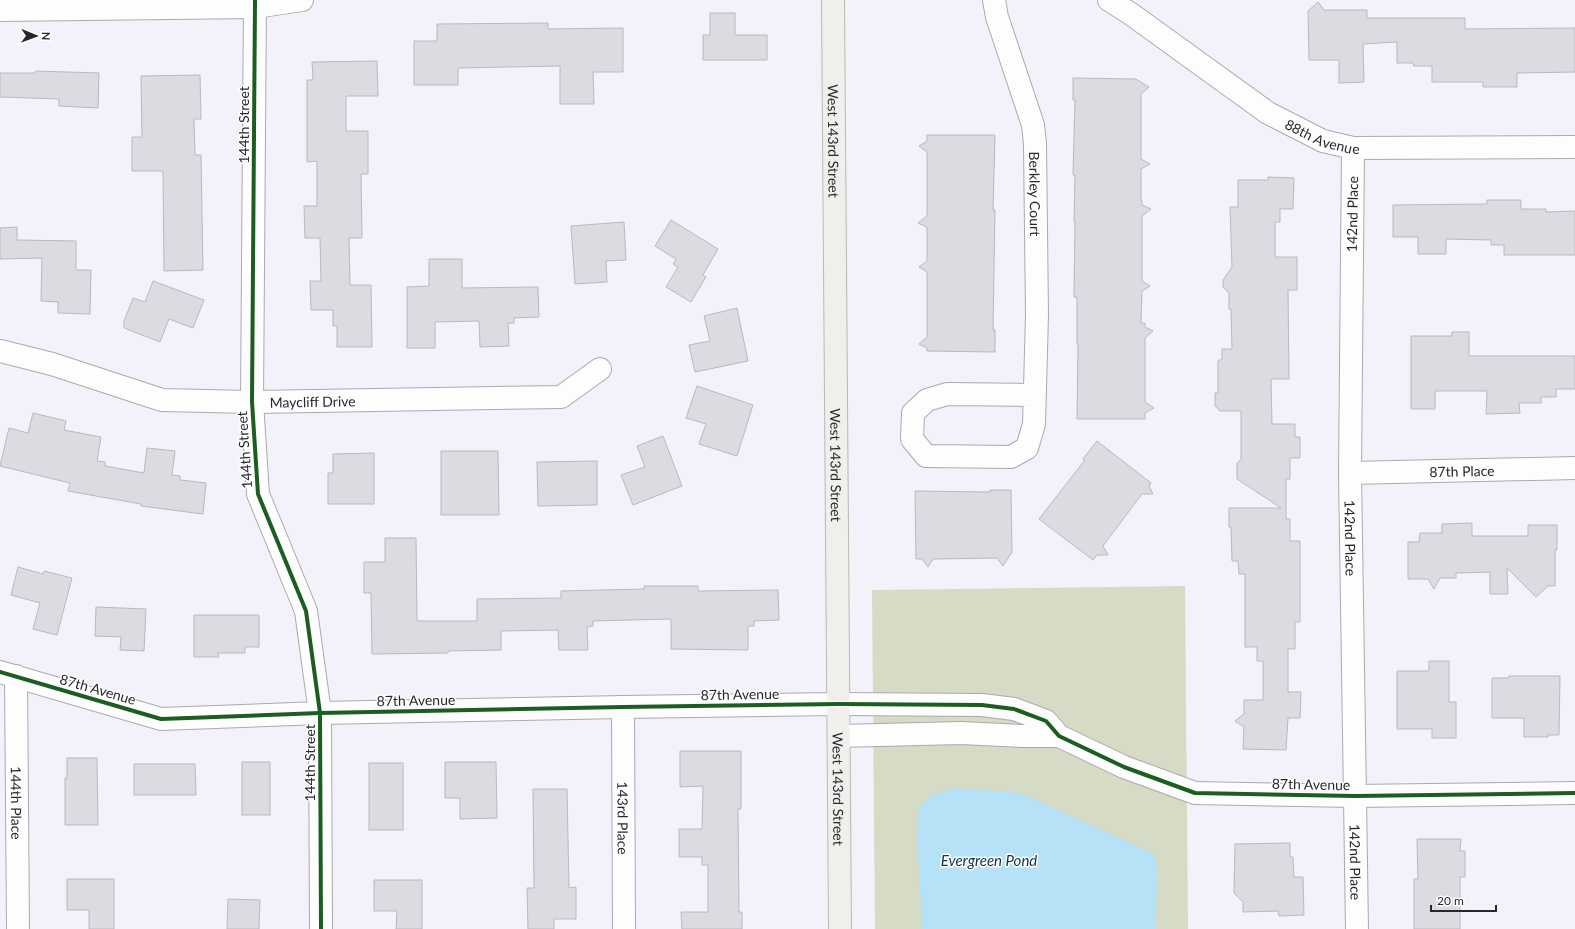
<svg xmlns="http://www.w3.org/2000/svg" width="1575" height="929" font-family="Lato,sans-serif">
	<rect width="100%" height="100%" fill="#f3f2fa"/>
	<path fill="#d5dbc5" d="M 1185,586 L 1188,929 L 875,929 L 872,590 Z"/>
	<path fill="#b5e2f6" d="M 955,788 L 1020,793 L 1146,850 L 1152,854 L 1157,863 L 1156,929 L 922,929 L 917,830 L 920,806 L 932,795 Z"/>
	<g fill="#dcdbe2" stroke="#b9b8be">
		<path d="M 1318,2 L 1324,10 L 1367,10 L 1367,18 L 1465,18 L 1465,29 L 1575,28 L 1575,72 L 1517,73 L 1517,87 L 1483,87 L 1483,82 L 1432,82 L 1432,66 L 1414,66 L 1413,63 L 1397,63 L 1397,42 L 1363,44 L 1364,82 L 1339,83 L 1339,60 L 1309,60 L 1308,11 Z"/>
		<path d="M 710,13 L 735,13 L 735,35 L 767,35 L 767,60 L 703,60 L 703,35 L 710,35 Z"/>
		<path d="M 548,23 L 548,29 L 623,28 L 623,72 L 593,72 L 594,104 L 560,104 L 560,66 L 458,68 L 458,85 L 414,85 L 414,41 L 437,41 L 437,24 Z"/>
		<path d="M 377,61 L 378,96 L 346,96 L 346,131 L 368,131 L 368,174 L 361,174 L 362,238 L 349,238 L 350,285 L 371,285 L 372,347 L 337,347 L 337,326 L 333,326 L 333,310 L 311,310 L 310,281 L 321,281 L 320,238 L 305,238 L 304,206 L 317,206 L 317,161 L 307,162 L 307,80 L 313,80 L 312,62 Z"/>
		<path d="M 36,71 L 99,73 L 98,108 L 59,106 L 59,99 L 0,97 L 0,73 L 35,73 Z"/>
		<path d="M 200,75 L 201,119 L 194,119 L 195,155 L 201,155 L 203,270 L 164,271 L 163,171 L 132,171 L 132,137 L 142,137 L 141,76 Z"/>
		<path d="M 1073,78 L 1136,79 L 1149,87 L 1141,94 L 1141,159 L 1150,164 L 1141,169 L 1141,201 L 1142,201 L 1142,205 L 1151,209 L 1142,216 L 1142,281 L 1150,286 L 1142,291 L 1141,323 L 1145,323 L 1145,327 L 1153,331 L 1145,338 L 1145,402 L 1154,408 L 1145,413 L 1145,419 L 1077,419 L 1078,344 L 1077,344 L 1077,297 L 1074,297 L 1075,222 L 1074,222 L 1075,175 L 1073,175 L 1075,100 L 1073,100 Z"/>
		<path d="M 927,135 L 995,135 L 993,210 L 995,210 L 993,330 L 995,330 L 995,352 L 927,351 L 927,348 L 919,344 L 927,337 L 927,272 L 919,267 L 927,261 L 927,227 L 918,223 L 927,216 L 927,152 L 919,146 L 927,141 Z"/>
		<path d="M 1268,177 L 1294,178 L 1293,209 L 1280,209 L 1280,222 L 1275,222 L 1275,257 L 1297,257 L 1297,290 L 1288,290 L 1289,379 L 1271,379 L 1272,424 L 1295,424 L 1295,437 L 1300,437 L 1300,458 L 1290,458 L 1290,479 L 1286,479 L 1286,519 L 1290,519 L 1290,541 L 1300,541 L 1300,622 L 1295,622 L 1295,649 L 1288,649 L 1288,692 L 1301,692 L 1300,718 L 1288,718 L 1286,750 L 1243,749 L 1244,727 L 1235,721 L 1244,714 L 1244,700 L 1263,700 L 1263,661 L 1257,661 L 1257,647 L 1245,647 L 1245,574 L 1239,574 L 1238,561 L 1232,561 L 1231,527 L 1229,527 L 1229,508 L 1281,508 L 1237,479 L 1237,463 L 1241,459 L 1241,411 L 1220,411 L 1215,406 L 1215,393 L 1218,393 L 1218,361 L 1222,359 L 1222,349 L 1232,349 L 1231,309 L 1229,309 L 1229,293 L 1223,287 L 1223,280 L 1232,267 L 1230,207 L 1238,207 L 1238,180 L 1268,180 Z"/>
		<path d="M 1487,200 L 1521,200 L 1521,209 L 1546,209 L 1546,212 L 1575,211 L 1575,255 L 1504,255 L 1504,245 L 1491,245 L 1491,240 L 1446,239 L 1446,254 L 1418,254 L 1418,237 L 1393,237 L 1393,205 L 1487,204 Z"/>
		<path d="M 671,220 L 718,249 L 703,275 L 706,277 L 691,302 L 666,287 L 678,267 L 673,264 L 676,259 L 655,246 Z"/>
		<path d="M 624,222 L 626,260 L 606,261 L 607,282 L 575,284 L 571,226 Z"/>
		<path d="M 17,227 L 17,240 L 76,241 L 76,270 L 91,270 L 90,314 L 58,313 L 58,302 L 41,301 L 42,258 L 0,259 L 0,228 Z"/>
		<path d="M 429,259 L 462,259 L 462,288 L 538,287 L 539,317 L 514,318 L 514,323 L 508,323 L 509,346 L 480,347 L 479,321 L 435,322 L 435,348 L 407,348 L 407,287 L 429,286 Z"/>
		<path d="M 153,281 L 204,300 L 193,328 L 169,319 L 160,342 L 124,328 L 124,321 L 133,298 L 145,302 Z"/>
		<path d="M 737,308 L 748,361 L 695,372 L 689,345 L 710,341 L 704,316 Z"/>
		<path d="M 1452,332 L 1469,332 L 1469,356 L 1575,356 L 1575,389 L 1556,389 L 1556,397 L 1541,397 L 1541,403 L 1519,403 L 1520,413 L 1486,414 L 1487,391 L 1435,391 L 1435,409 L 1411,409 L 1411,336 L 1452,336 Z"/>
		<path d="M 697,386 L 753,405 L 737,456 L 699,444 L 706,424 L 686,418 Z"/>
		<path d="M 33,413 L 66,421 L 64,430 L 101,437 L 97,461 L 105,462 L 105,466 L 144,473 L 147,448 L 175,451 L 172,475 L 180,476 L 180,480 L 206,483 L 203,514 L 141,506 L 141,504 L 68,491 L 70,483 L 0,466 L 9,428 L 28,433 Z"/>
		<path d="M 663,436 L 682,486 L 633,505 L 621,475 L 645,467 L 637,446 Z"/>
		<path d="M 1097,441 L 1151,483 L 1149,486 L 1153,494 L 1142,494 L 1103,546 L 1108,555 L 1097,555 L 1093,560 L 1039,519 L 1085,460 L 1083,459 Z"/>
		<path d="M 441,451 L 498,451 L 499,515 L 441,515 Z"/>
		<path d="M 374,453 L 374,504 L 328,504 L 328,473 L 333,473 L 333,454 Z"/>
		<path d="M 597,461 L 597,505 L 538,506 L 537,462 Z"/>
		<path d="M 990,490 L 1011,490 L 1012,552 L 1003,566 L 997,558 L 933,559 L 928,567 L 922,559 L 916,559 L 915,491 L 990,492 Z"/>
		<path d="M 1472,523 L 1472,536 L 1528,536 L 1528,525 L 1557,525 L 1557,550 L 1555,550 L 1555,586 L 1548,586 L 1536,597 L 1507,568 L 1508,594 L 1490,594 L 1490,572 L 1456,573 L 1456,578 L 1440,578 L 1434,589 L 1428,579 L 1408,579 L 1408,542 L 1419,542 L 1420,533 L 1442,533 L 1442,524 Z"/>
		<path d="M 385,538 L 416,538 L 417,621 L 477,621 L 477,599 L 561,598 L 561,591 L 644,589 L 644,586 L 698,586 L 698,591 L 778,590 L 779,620 L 754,621 L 754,626 L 748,626 L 748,650 L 671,649 L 671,619 L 593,621 L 593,626 L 587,627 L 588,650 L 559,650 L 558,630 L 501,631 L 501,650 L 448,651 L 448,653 L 372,654 L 371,593 L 364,593 L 364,562 L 385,562 Z"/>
		<path d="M 18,567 L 43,574 L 44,571 L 72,578 L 57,635 L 33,629 L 40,603 L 11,595 Z"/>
		<path d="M 96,607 L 146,609 L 144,651 L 120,650 L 121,637 L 95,636 Z"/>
		<path d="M 194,615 L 259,615 L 259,647 L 245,647 L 245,653 L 218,653 L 219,657 L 194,657 Z"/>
		<path d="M 1429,661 L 1449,661 L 1449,702 L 1456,702 L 1456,738 L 1432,738 L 1432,729 L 1397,729 L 1397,671 L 1429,671 Z"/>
		<path d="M 1509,676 L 1560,676 L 1559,735 L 1548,735 L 1548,737 L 1524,737 L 1524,718 L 1492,718 L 1492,678 L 1509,678 Z"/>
		<path d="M 680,751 L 741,751 L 741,809 L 738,809 L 739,912 L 742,912 L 742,929 L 682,929 L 681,912 L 708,912 L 708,865 L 702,865 L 702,857 L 679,857 L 679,829 L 702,829 L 703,786 L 680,787 Z"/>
		<path d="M 67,758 L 97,758 L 98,825 L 65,825 L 65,778 L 67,778 Z"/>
		<rect x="242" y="762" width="28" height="53"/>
		<path d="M 445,762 L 496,762 L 497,818 L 460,819 L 460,798 L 445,798 Z"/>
		<rect x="369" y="763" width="34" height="67"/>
		<path d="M 134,764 L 195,764 L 196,795 L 134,795 Z"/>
		<path d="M 533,789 L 567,789 L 569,888 L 576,887 L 576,919 L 554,919 L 554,929 L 528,929 L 527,888 L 534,888 Z"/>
		<path d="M 1417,839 L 1461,839 L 1460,851 L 1465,851 L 1465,877 L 1460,877 L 1460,929 L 1414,929 L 1414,879 L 1418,879 Z"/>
		<path d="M 1290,843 L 1290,857 L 1293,857 L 1294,877 L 1303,877 L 1304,915 L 1279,916 L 1278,911 L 1243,912 L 1243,902 L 1234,893 L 1235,844 Z"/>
		<path d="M 67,879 L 114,879 L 114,929 L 89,929 L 89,910 L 67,910 Z"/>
		<path d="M 374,880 L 422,880 L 422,929 L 396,929 L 397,911 L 374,911 Z"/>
		<path d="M 228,899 L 260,900 L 259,929 L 227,929 Z"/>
	</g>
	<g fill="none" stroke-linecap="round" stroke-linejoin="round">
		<g stroke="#aaa9b0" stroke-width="24">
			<g id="minor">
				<path d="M 255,0 L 252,402 L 258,494 L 306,611 L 320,713 L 321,929"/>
				<path id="s1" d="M 994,0 L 997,17 L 1033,125 L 1035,144 L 1037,315 L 1034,424 L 1027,448 L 1011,457 L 926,456 L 912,439 L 913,413 L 927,400 L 947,394 L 1035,395"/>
				<path id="s2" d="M 1109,0 L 1131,14 L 1268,113 L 1323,141 L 1353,148 L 1575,147"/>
				<path d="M 0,10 L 255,7 L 302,0"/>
				<path id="s3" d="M 1353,148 L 1350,473 L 1357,929"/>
				<path id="s4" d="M 0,351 L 52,364 L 162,400 L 252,402 L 561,397 L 600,369"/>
				<path id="s5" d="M 1350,473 L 1575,468"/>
				<path d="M 0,672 L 161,719 L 320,713 L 623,707 L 839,704 L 982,705 L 1014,709 L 1046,721 L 1059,736 L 1124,767 L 1195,793 L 1355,796 L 1575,793"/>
				<path id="s6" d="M 16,676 L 18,929"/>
				<path id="s7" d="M 623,707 L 624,929"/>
				<path d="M 839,736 L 961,733 L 1021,736 L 1059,736"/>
			</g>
		</g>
		<g stroke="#bab8b2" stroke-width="24">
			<g id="major">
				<path id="s8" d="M 833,0 L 840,929"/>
			</g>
		</g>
		<use href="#minor" stroke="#fdfdfe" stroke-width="22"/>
		<use href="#major" stroke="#f0efec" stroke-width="22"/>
		<g stroke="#fefefe" stroke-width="6">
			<g id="cycleway">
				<path d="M 255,0 L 252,402 L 258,494 L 306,611 L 320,713 L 321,929"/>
				<path d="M 0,672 L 161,719 L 320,713 L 623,707 L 839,704 L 982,705 L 1014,709 L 1046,721 L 1059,736 L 1124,767 L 1195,793 L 1355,796 L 1575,793"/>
			</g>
		</g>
		<use href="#cycleway" stroke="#1b5e20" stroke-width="4"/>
	</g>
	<g text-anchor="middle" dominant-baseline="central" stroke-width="3" stroke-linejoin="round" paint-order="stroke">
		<g font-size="14" fill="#28272d" stroke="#fefefe">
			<text transform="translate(243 125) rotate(-90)">144th Street</text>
			<text stroke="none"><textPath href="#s2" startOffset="255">88th Avenue</textPath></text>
			<text stroke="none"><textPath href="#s8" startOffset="141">West 143rd Street</textPath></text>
			<text stroke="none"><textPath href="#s1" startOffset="200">Berkley Court</textPath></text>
			<text transform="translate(1352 214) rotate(-89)">142nd Place</text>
			<text stroke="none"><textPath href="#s4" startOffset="320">Maycliff Drive</textPath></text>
			<text transform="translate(244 450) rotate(-94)">144th Street</text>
			<text stroke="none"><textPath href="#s8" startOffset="465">West 143rd Street</textPath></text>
			<text stroke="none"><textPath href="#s5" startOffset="112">87th Place</textPath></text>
			<text stroke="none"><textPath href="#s3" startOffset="390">142nd Place</textPath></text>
			<text transform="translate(98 689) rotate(16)">87th Avenue</text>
			<text transform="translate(740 694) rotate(-1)">87th Avenue</text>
			<text transform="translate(416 700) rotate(-1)">87th Avenue</text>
			<text transform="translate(309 763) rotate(-90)">144th Street</text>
			<text transform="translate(1311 784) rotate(1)">87th Avenue</text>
			<text stroke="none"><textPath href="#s8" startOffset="789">West 143rd Street</textPath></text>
			<text stroke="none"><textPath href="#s6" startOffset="127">144th Place</textPath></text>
			<text stroke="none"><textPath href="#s7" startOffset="111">143rd Place</textPath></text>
			<text stroke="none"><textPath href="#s3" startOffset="714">142nd Place</textPath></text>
		</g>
		<g font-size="15" font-style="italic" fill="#13323d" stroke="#fefefe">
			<text x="989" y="860">Evergreen Pond</text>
		</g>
	</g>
	<g transform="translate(36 36) rotate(91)" stroke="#fefefe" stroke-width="3" paint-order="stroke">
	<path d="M0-3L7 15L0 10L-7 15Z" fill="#28272d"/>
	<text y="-6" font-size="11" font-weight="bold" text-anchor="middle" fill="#28272d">N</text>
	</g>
	<path d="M1431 905v6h65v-6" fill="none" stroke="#28272d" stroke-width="2"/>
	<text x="1437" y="905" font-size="12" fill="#28272d" stroke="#fefefe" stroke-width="3" paint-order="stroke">20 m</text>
</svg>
